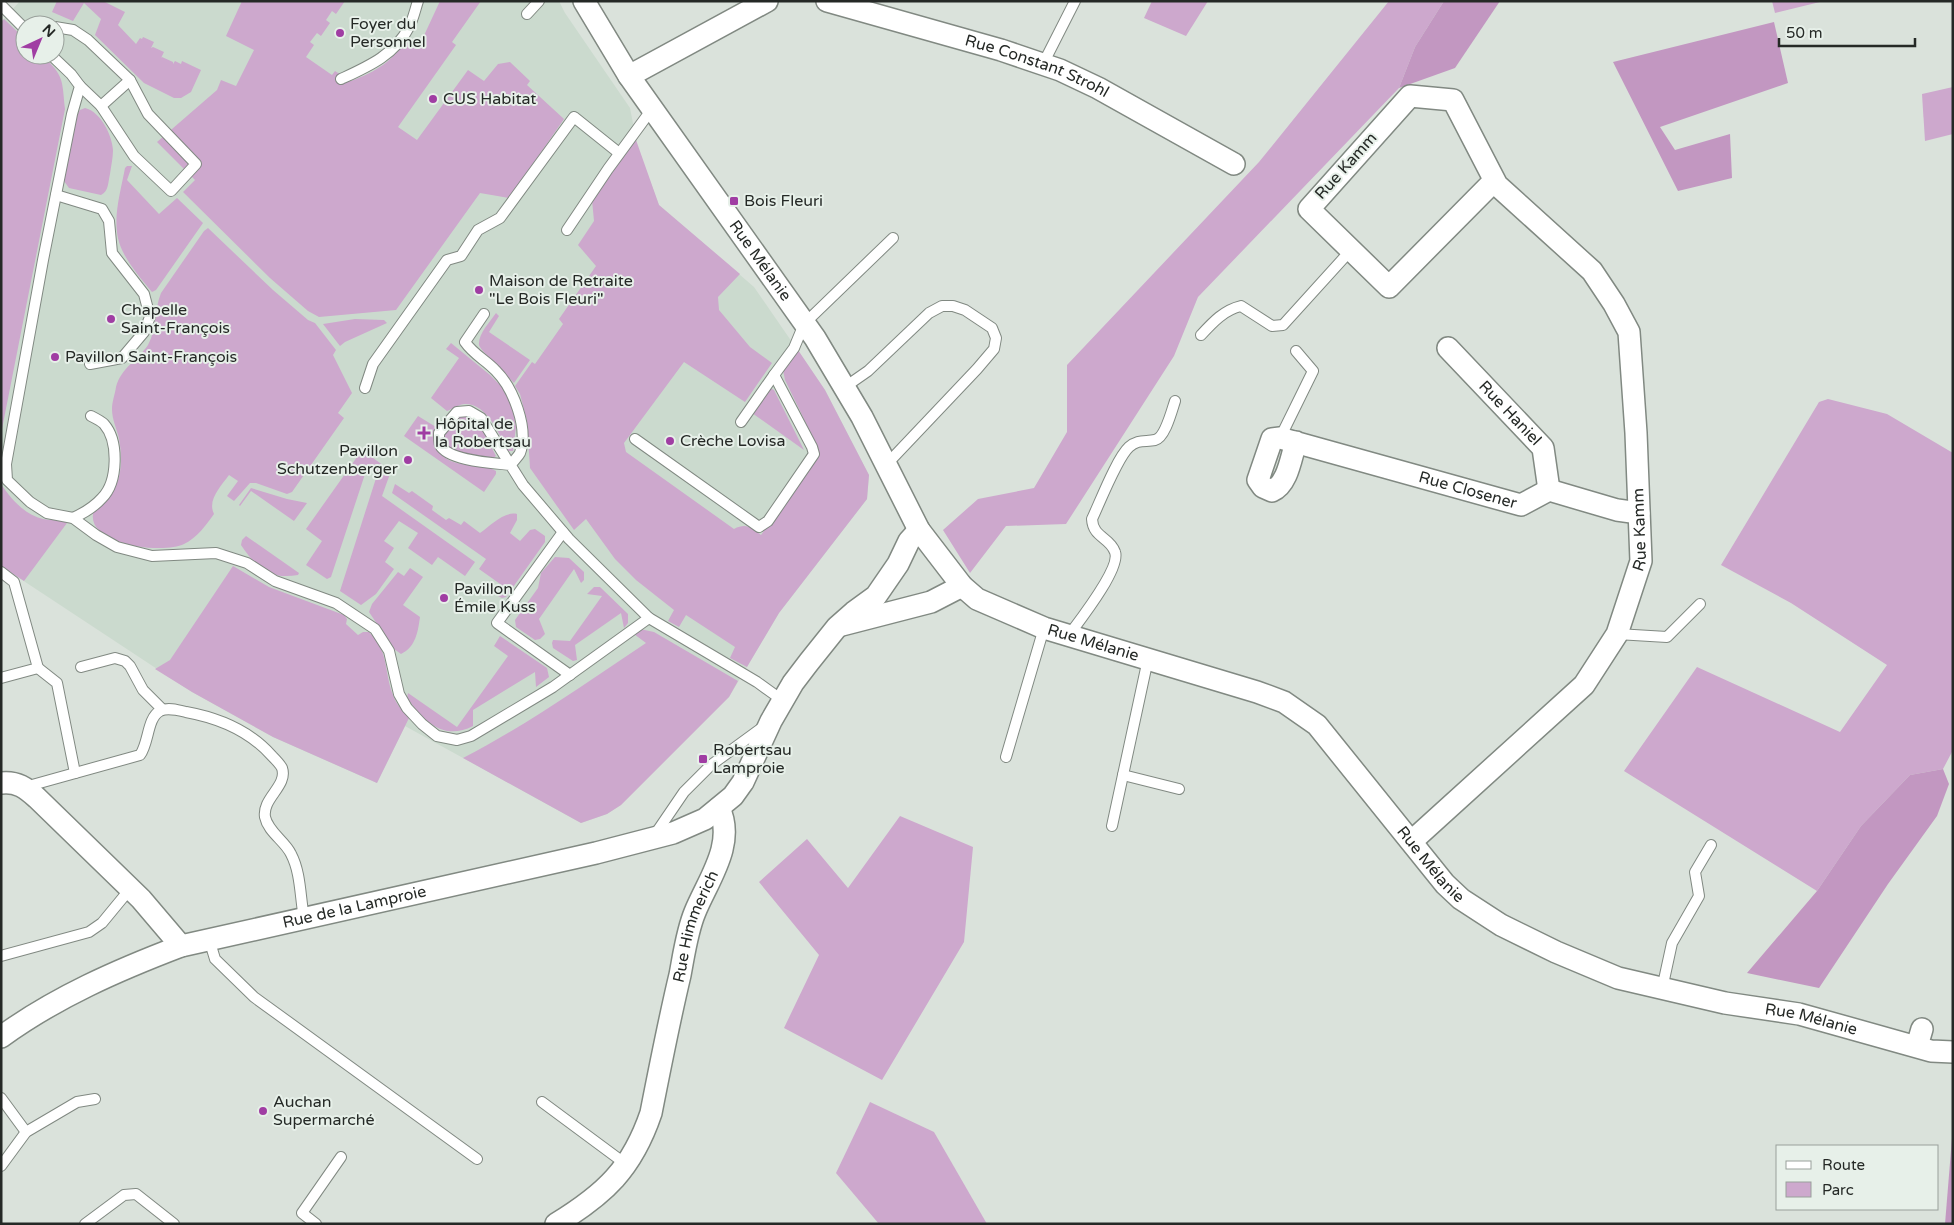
<svg xmlns="http://www.w3.org/2000/svg" width="1954" height="1225" font-family="'Varela Round',sans-serif">
	<rect width="100%" height="100%" fill="#dae2db"/>
	<path fill="#cbdace" fill-rule="evenodd" d="M 20,1 L 559,1 L 565,13 L 630,108 L 638,149 L 659,205 L 754,287 L 825,390 L 869,475 L 867,499 L 779,613 L 729,697 L 621,805 L 607,814 L 581,823 L 405,726 L 377,783 L 273,737 L 192,692 L 1,566 L 1,22 ZM 25,25 L 55,25 L 55,55 L 25,55 Z"/>
	<g fill="#cda8cd">
		<path d="M 57,1 L 103,1 L 125,12 L 118,25 L 136,44 L 140,38 L 142,39 L 143,37 L 154,42 L 151,48 L 153,47 L 164,52 L 161,58 L 162,57 L 173,62 L 173,64 L 175,61 L 181,64 L 182,61 L 201,70 L 191,92 L 181,98 L 174,98 L 144,83 L 95,35 L 101,19 L 84,3 L 73,21 L 52,12 Z"/>
		<path d="M 242,1 L 345,1 L 336,14 L 332,11 L 326,20 L 330,23 L 321,36 L 317,33 L 310,42 L 314,45 L 306,57 L 332,75 L 335,71 L 351,81 C 377,71 392,62 408,38 L 421,42 L 440,1 L 481,1 L 452,42 L 456,45 L 398,127 L 417,140 L 468,70 L 484,81 L 498,64 L 510,62 L 530,81 L 527,85 L 564,119 L 511,196 L 509,198 L 480,193 L 396,310 L 319,317 L 308,311 L 270,278 L 183,192 L 195,180 L 157,142 L 217,90 L 221,80 L 236,86 L 254,50 L 226,36 Z"/>
		<path d="M 1152,1 L 1208,1 L 1186,36 L 1144,18 Z"/>
		<path d="M 1389,1 L 1444,1 L 1415,47 L 1399,88 L 1198,297 L 1174,356 L 1066,524 L 1006,526 L 970,573 L 943,530 L 978,499 L 1034,488 L 1067,432 L 1067,365 L 1259,162 Z"/>
		<path d="M 1772,1 L 1824,1 L 1775,13 Z"/>
		<path d="M 4,19 L 25,39 L 25,55 L 42,55 C 64,76 62,79 65,109 L 1,434 L 1,22 Z"/>
		<path d="M 1953,87 L 1953,134 L 1925,141 L 1922,94 Z"/>
		<path d="M 85,108 C 101,112 112,135 113,150 C 113,158 111,166 110,174 C 108,182 109,191 101,195 L 69,188 L 64,181 L 77,115 L 80,110 Z"/>
		<path d="M 636,140 L 659,205 L 740,274 L 718,297 L 719,310 L 750,347 L 772,363 L 745,402 L 684,362 L 624,443 L 626,452 L 734,529 C 746,523 751,527 761,535 L 817,455 L 817,446 L 785,380 L 783,370 L 798,350 L 825,390 L 869,475 L 867,499 L 779,613 L 747,667 L 730,658 L 735,647 L 686,615 L 679,627 L 668,621 L 674,610 L 636,580 L 615,559 L 586,519 L 574,530 L 530,468 L 527,421 L 520,394 L 515,386 L 532,362 L 535,364 L 563,324 L 559,319 L 596,266 L 578,245 L 594,221 L 592,200 L 629,146 Z"/>
		<path d="M 127,166 L 132,166 L 127,180 L 159,214 L 177,198 L 203,223 L 156,290 L 152,292 C 142,280 131,267 124,254 C 109,227 120,196 125,168 Z"/>
		<path d="M 208,228 L 273,290 L 308,320 L 315,323 L 336,350 L 333,355 L 352,393 L 338,413 L 344,418 L 292,492 L 287,494 L 256,483 L 250,483 L 234,501 L 227,496 L 238,481 L 229,475 C 221,486 207,500 214,514 C 206,525 197,538 184,544 C 162,555 82,544 94,510 C 100,504 107,498 112,491 C 123,477 122,455 119,439 C 117,429 112,420 112,409 C 112,402 115,394 116,387 C 121,368 138,360 148,345 C 157,329 154,310 161,293 L 204,231 Z"/>
		<path d="M 496,313 L 499,316 L 489,332 L 530,360 L 514,383 C 508,377 480,350 479,345 C 478,334 490,322 496,313 Z"/>
		<path d="M 355,319 L 384,320 L 387,323 L 345,342 L 340,346 L 323,324 Z"/>
		<path d="M 451,343 L 490,375 L 503,388 L 511,401 L 516,427 L 513,451 L 508,451 C 499,435 488,404 465,404 C 460,404 452,409 447,411 L 431,398 L 459,358 L 446,349 Z"/>
		<path d="M 770,388 L 774,390 L 804,450 L 752,413 Z"/>
		<path d="M 1828,399 L 1887,414 L 1953,453 L 1953,750 L 1943,769 L 1910,775 L 1861,826 L 1817,891 L 1624,771 L 1697,667 L 1840,732 L 1887,665 L 1791,603 L 1721,565 L 1819,402 Z"/>
		<path d="M 463,415 L 471,416 L 478,421 L 496,456 L 493,458 C 476,455 448,456 443,436 L 456,418 Z"/>
		<path d="M 418,416 L 436,427 C 432,434 433,439 436,446 C 449,473 475,459 496,471 L 496,474 L 484,492 L 404,436 Z"/>
		<path d="M 362,450 L 391,471 L 382,496 L 475,562 L 465,576 L 438,557 L 432,565 L 408,548 L 418,533 L 399,521 L 384,541 L 394,548 L 385,562 L 394,569 L 376,594 L 361,605 L 340,591 L 378,472 L 367,468 L 331,577 L 327,579 L 306,565 L 322,541 L 306,529 Z"/>
		<path d="M 1,484 C 11,499 25,515 43,519 C 51,521 60,519 67,523 L 24,581 L 1,566 Z"/>
		<path d="M 395,484 L 409,493 L 412,491 L 433,506 L 432,510 L 446,520 L 449,518 L 461,525 L 464,521 L 480,533 C 490,526 504,511 517,514 L 517,520 L 510,533 L 520,541 L 530,530 L 535,529 L 545,536 L 545,542 L 506,597 L 502,598 L 498,596 L 503,586 L 479,569 L 486,559 L 392,493 Z"/>
		<path d="M 251,488 L 287,499 L 307,503 L 294,521 L 251,491 L 240,506 L 239,505 Z"/>
		<path d="M 246,536 L 299,573 L 298,575 C 271,580 256,568 241,545 L 242,540 Z"/>
		<path d="M 555,557 L 569,558 L 584,572 L 584,580 L 581,583 L 574,569 L 539,619 L 545,634 L 540,639 L 535,640 L 516,627 L 515,620 L 538,588 L 541,573 Z"/>
		<path d="M 233,566 L 269,587 L 344,615 L 347,619 L 346,624 L 358,635 L 363,632 L 369,632 C 389,650 384,672 393,695 C 396,704 403,711 409,718 L 377,783 L 273,737 L 192,692 L 155,669 L 170,660 Z"/>
		<path d="M 410,568 L 423,577 L 403,605 L 420,617 C 418,631 416,647 401,654 L 394,649 L 369,612 L 372,604 L 398,572 L 404,576 Z"/>
		<path d="M 594,587 L 600,587 L 628,614 L 628,623 L 624,628 L 621,613 L 575,645 L 577,660 L 573,661 L 553,648 L 552,643 L 553,640 L 570,641 L 602,596 L 587,594 Z"/>
		<path d="M 640,629 L 654,632 L 738,681 L 729,697 L 621,805 L 607,814 L 581,823 L 463,758 C 527,725 586,683 646,643 L 634,634 Z"/>
		<path d="M 500,636 L 547,668 L 549,677 L 536,687 L 535,672 L 473,710 L 473,726 C 444,741 424,722 407,698 L 408,693 L 457,727 L 508,656 L 494,646 Z"/>
		<path d="M 900,816 L 973,847 L 964,942 L 882,1080 L 784,1028 L 819,955 L 759,882 L 807,839 L 848,888 Z"/>
		<path d="M 870,1102 L 934,1132 L 987,1224 L 879,1224 L 836,1173 Z"/>
	</g>
	<g fill="#c297c1">
		<path d="M 1444,1 L 1500,1 L 1455,68 L 1399,88 L 1415,47 Z"/>
		<path d="M 1774,22 L 1788,83 L 1660,127 L 1675,150 L 1730,134 L 1732,178 L 1678,191 L 1613,62 Z"/>
		<path d="M 1943,769 L 1949,784 L 1937,816 L 1888,884 L 1819,988 L 1747,973 L 1817,891 L 1861,826 L 1910,775 Z"/>
		<path d="M 1953,1126 L 1953,1224 L 1945,1224 Z"/>
	</g>
	<g fill="none" stroke-linecap="round" stroke-linejoin="round">
		<g stroke="#818982" stroke-width="12">
			<g id="service">
				<path d="M 1,5 L 25,29"/>
				<path d="M 527,14 L 539,1"/>
				<path d="M 55,27 L 73,30 L 88,40 L 130,80 L 101,106 L 80,86"/>
				<path d="M 51,55 L 71,74 L 80,86 L 72,114 L 43,260 L 6,464 L 7,480 L 30,502 L 47,513 L 73,518 L 96,535 L 117,547 L 152,556 L 216,553 L 247,563 L 275,581 L 336,603 L 375,629 L 389,651 L 399,694 L 407,708 L 422,724 L 437,736 L 457,740 L 471,736 L 553,687 L 649,618"/>
				<path d="M 1043,64 L 1075,1"/>
				<path d="M 341,79 C 367,67 395,55 409,27 C 413,20 415,10 418,1"/>
				<path d="M 101,106 L 134,156 L 171,191 L 196,164 L 148,114 L 130,80"/>
				<path d="M 56,195 L 102,209 L 109,221 L 112,253 L 144,294 L 150,317 L 144,332 L 122,358 L 90,364"/>
				<path d="M 567,230 L 608,169 L 652,109"/>
				<path d="M 484,314 L 465,342 C 474,355 486,360 496,371 C 513,388 529,428 520,453 C 518,457 513,461 511,465 C 494,463 448,461 440,445 C 439,442 439,437 439,433 L 457,412 L 469,411 L 481,418 L 523,485 L 569,539 L 649,618 L 757,682 L 782,700"/>
				<path d="M 1201,335 C 1213,322 1224,310 1241,306 L 1272,326 L 1283,325 L 1351,250"/>
				<path d="M 845,387 L 868,371 L 929,313 L 942,306 L 953,306 L 965,310 L 992,328 L 996,338 L 994,349 L 977,369 L 886,465"/>
				<path d="M 365,388 L 373,364 L 447,260 L 461,256 L 478,230 L 500,218 L 574,117 L 619,153"/>
				<path d="M 741,422 L 774,375"/>
				<path d="M 1280,438 L 1313,371 L 1296,351"/>
				<path d="M 635,439 L 759,527 L 768,521 L 814,454 L 812,447 L 774,375 L 794,348 L 804,324 L 893,238"/>
				<path d="M 73,518 C 84,513 94,507 102,498 C 118,482 119,441 104,424 C 101,421 95,418 91,416"/>
				<path d="M 563,532 L 497,623 L 570,675"/>
				<path d="M 1,572 L 14,582 L 38,668 L 1,678"/>
				<path d="M 1617,634 L 1667,637 L 1700,604"/>
				<path d="M 1069,635 C 1080,620 1121,568 1115,552 C 1110,537 1093,538 1092,519 C 1100,502 1117,458 1129,447 C 1138,439 1145,442 1155,440 C 1165,438 1172,410 1175,401"/>
				<path d="M 81,667 L 115,658 L 125,661 L 130,666 L 143,690 L 162,709"/>
				<path d="M 38,668 L 57,683 L 75,773"/>
				<path d="M 1006,757 L 1044,628"/>
				<path d="M 1123,775 L 1179,789"/>
				<path d="M 25,787 L 140,755 C 149,743 147,718 160,711 C 167,707 178,710 186,712 C 219,718 250,731 272,756 C 275,759 280,764 282,768 C 288,786 262,798 265,817 C 268,832 285,841 291,854 C 301,873 300,897 304,918"/>
				<path d="M 1112,826 L 1148,659"/>
				<path d="M 654,836 L 684,792 L 711,765 L 763,727"/>
				<path d="M 209,939 L 215,959 L 254,997 L 477,1159"/>
				<path d="M 1,956 L 89,932 L 102,923 L 130,889"/>
				<path d="M 1662,989 L 1672,943 L 1699,896 L 1695,872 L 1711,845"/>
				<path d="M 1,1098 L 26,1132"/>
				<path d="M 542,1102 L 627,1165"/>
				<path d="M 1,1166 L 26,1132 L 77,1102 L 95,1099"/>
				<path d="M 85,1224 L 124,1195 L 136,1194 L 174,1224"/>
				<path d="M 316,1224 L 302,1213 L 341,1157"/>
			</g>
		</g>
		<g stroke="#818982" stroke-width="24">
			<g id="minor">
				<path id="s1" d="M 584,1 L 629,76 L 815,338 L 862,417 L 919,530 L 962,586 L 977,599 L 1044,628 L 1257,692 L 1284,702 L 1317,725 L 1445,884 L 1461,899 L 1501,925 L 1556,952 L 1618,978 L 1725,1003 L 1799,1014 L 1931,1051 L 1953,1052"/>
				<path id="s2" d="M 827,1 L 1001,50 L 1060,70 L 1098,88 L 1234,164"/>
				<path d="M 629,76 L 767,1"/>
				<path id="s3" d="M 1448,348 L 1543,448 L 1549,490"/>
				<path id="s4" d="M 1296,442 C 1291,457 1288,484 1272,491 L 1263,487 L 1258,480 L 1272,439 L 1280,438 L 1521,505 L 1549,490 L 1617,510 L 1639,513"/>
				<path d="M 842,625 L 931,602 L 962,586"/>
				<path d="M 1,783 C 17,781 26,788 37,798 L 141,899 L 181,946"/>
				<path id="s5" d="M 1412,841 L 1584,685 L 1617,634 L 1641,561 L 1636,433 L 1629,332 L 1614,304 L 1592,271 L 1497,185 L 1453,100 L 1410,96 L 1309,209 L 1389,287 L 1494,181"/>
				<path id="s6" d="M 1,1037 C 56,997 118,970 181,946 L 596,853 L 673,833 L 705,819 L 733,796 L 743,782 L 771,721 L 793,683 L 809,662 L 837,627 L 854,612 L 876,596 L 898,564 L 909,541 L 919,530"/>
				<path d="M 1917,1046 L 1922,1029"/>
				<path id="s7" d="M 556,1224 C 605,1194 632,1169 651,1113 C 660,1067 669,1021 680,975 C 684,954 687,931 695,912 C 708,880 736,844 719,808"/>
			</g>
		</g>
		<use href="#service" stroke="#fff" stroke-width="10"/>
		<use href="#minor" stroke="#fff" stroke-width="21"/>
	</g>
	<g fill="#a03da3" stroke="#e7f0e9" stroke-width="2">
		<circle cx="340" cy="33" r="5"/>
		<circle cx="433" cy="99" r="5"/>
		<rect x="729" y="196" width="10" height="10" rx="2.5"/>
		<circle cx="479" cy="290" r="5"/>
		<circle cx="111" cy="319" r="5"/>
		<circle cx="55" cy="357" r="5"/>
		<path d="M421.5 425.5h5v5h5v5h-5v5h-5v-5h-5v-5h5z"/>
		<circle cx="670" cy="441" r="5"/>
		<circle cx="408" cy="460" r="5"/>
		<circle cx="444" cy="598" r="5"/>
		<rect x="698" y="754" width="10" height="10" rx="2.5"/>
		<circle cx="263" cy="1111" r="5"/>
	</g>
	<g text-anchor="middle" dominant-baseline="central" stroke-width="4" stroke-linejoin="round" paint-order="stroke">
		<g font-size="16" fill="#252926" stroke="#e7f0e9" text-anchor="start">
			<text x="350" y="24">Foyer du<tspan x="350" dy="18">Personnel</tspan></text>
			<text x="443" y="99">CUS Habitat</text>
			<text x="744" y="201">Bois Fleuri</text>
			<text x="489" y="281">Maison de Retraite<tspan x="489" dy="18">"Le Bois Fleuri"</tspan></text>
			<text x="121" y="310">Chapelle<tspan x="121" dy="18">Saint-François</tspan></text>
			<text x="65" y="357">Pavillon Saint-François</text>
			<text x="435" y="424">Hôpital de<tspan x="435" dy="18">la Robertsau</tspan></text>
			<text x="680" y="441">Crèche Lovisa</text>
			<text x="398" y="451" text-anchor="end">Pavillon<tspan x="398" dy="18">Schutzenberger</tspan></text>
			<text x="454" y="589">Pavillon<tspan x="454" dy="18">Émile Kuss</tspan></text>
			<text x="713" y="750">Robertsau<tspan x="713" dy="18">Lamproie</tspan></text>
			<text x="273" y="1102">Auchan<tspan x="273" dy="18">Supermarché</tspan></text>
		</g>
		<g font-size="16" fill="#252926" stroke="#e7f0e9">
			<text stroke="none"><textPath href="#s2" startOffset="220">Rue Constant Strohl</textPath></text>
			<text transform="translate(1346 166) rotate(-48)">Rue Kamm</text>
			<text stroke="none"><textPath href="#s1" startOffset="314">Rue Mélanie</textPath></text>
			<text stroke="none"><textPath href="#s3" startOffset="90">Rue Haniel</textPath></text>
			<text stroke="none"><textPath href="#s4" startOffset="321">Rue Closener</textPath></text>
			<text stroke="none"><textPath href="#s5" startOffset="401">Rue Kamm</textPath></text>
			<text stroke="none"><textPath href="#s1" startOffset="842">Rue Mélanie</textPath></text>
			<text stroke="none"><textPath href="#s1" startOffset="1262">Rue Mélanie</textPath></text>
			<text stroke="none"><textPath href="#s6" startOffset="380">Rue de la Lamproie</textPath></text>
			<text stroke="none"><textPath href="#s7" startOffset="342">Rue Himmerich</textPath></text>
			<text stroke="none"><textPath href="#s1" startOffset="1682">Rue Mélanie</textPath></text>
		</g>
	</g>
	<rect width="1954" height="1225" fill="none" stroke="#252926" stroke-width="5"/>
	<rect x="1776" y="1145" width="162" height="65" fill="#e7f0e9" stroke="#99a09b"/>
	<rect x="1786" y="1161" width="25" height="8" fill="#ffffff" stroke="#99a09b"/>
	<text x="1822" y="1170" font-size="15" fill="#252926">Route</text>
	<rect x="1786" y="1182" width="25" height="15" fill="#cda8cd" stroke="#99a09b"/>
	<text x="1822" y="1195" font-size="15" fill="#252926">Parc</text>
	<g transform="translate(40 40) rotate(44)"><circle r="24" fill="#e7f0e9" stroke="#99a09b"/>
	<path d="M0-4L9 19L0 12L-9 19Z" fill="#a03da3"/>
	<text y="-8" font-size="14" font-weight="bold" text-anchor="middle" fill="#252926">N</text>
	</g>
	<path d="M1779 38v8h136v-8" fill="none" stroke="#252926" stroke-width="2.5"/>
	<text x="1786" y="38" font-size="15" fill="#252926" stroke="#e7f0e9" stroke-width="4" paint-order="stroke">50 m</text>
</svg>
